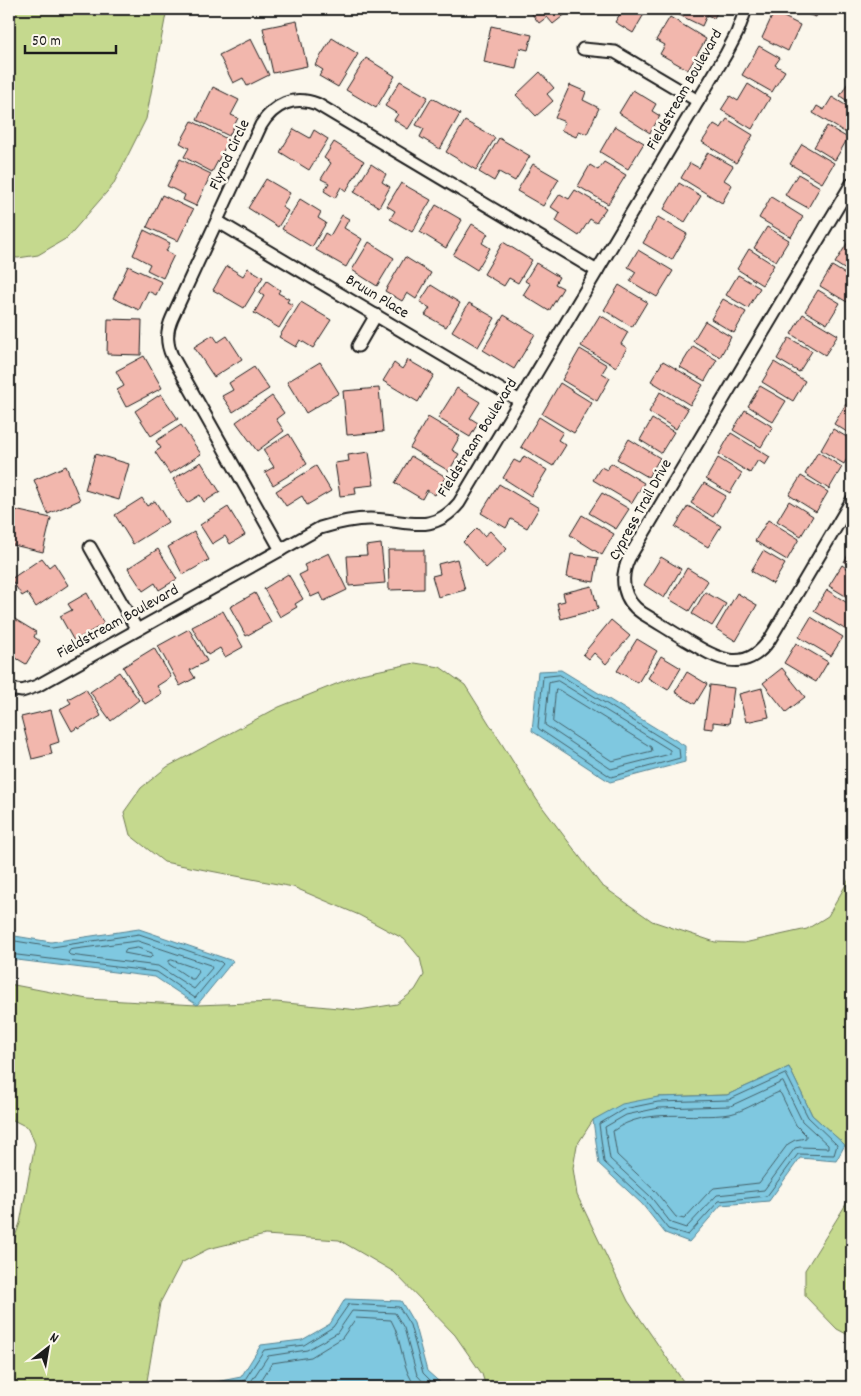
<svg xmlns="http://www.w3.org/2000/svg" width="861" height="1396" font-family="Dekko,sans-serif">
	<rect width="100%" height="100%" fill="#fbf7ec"/>
	<filter id="ink" filterUnits="userSpaceOnUse"><feTurbulence type="fractalNoise" baseFrequency=".02" numOctaves="2"/><feDisplacementMap in="SourceGraphic" scale="10" xChannelSelector="R" yChannelSelector="G"/><feConvolveMatrix kernelMatrix="1 2 1 2 8 2 1 2 1" color-interpolation-filters="sRGB"/></filter>
	<g filter="url(#ink)">
		<g fill="#c5d98e" stroke="#707a55">
			<path d="M 9,9 L 167,9 L 146,119 L 113,185 L 67,238 L 38,255 L 18,258 L 9,257 Z"/>
			<path d="M 415,663 L 440,667 L 465,685 L 537,800 L 601,885 L 652,921 L 715,942 L 744,943 L 807,929 L 828,916 L 852,874 L 852,1176 L 845,1145 L 812,1115 L 789,1067 L 727,1095 L 658,1097 L 593,1120 L 577,1145 L 573,1168 L 577,1195 L 628,1301 L 687,1387 L 486,1387 L 482,1374 L 455,1335 L 394,1272 L 339,1240 L 265,1235 L 208,1249 L 181,1263 L 160,1303 L 146,1387 L 9,1387 L 9,1253 L 20,1223 L 35,1144 L 29,1128 L 9,1118 L 9,984 L 87,999 L 197,1005 L 276,1002 L 359,1010 L 397,1004 L 415,990 L 424,975 L 420,958 L 404,939 L 359,915 L 293,887 L 164,862 L 130,835 L 124,812 L 141,788 L 167,767 L 279,707 L 361,674 Z"/>
			<path d="M 852,1179 L 852,1337 L 837,1329 L 805,1296 L 805,1270 L 848,1201 Z"/>
		</g>
		<g fill="#7fc8e0" stroke="#578392">
			<path d="M 561,670 L 685,746 L 685,762 L 610,782 L 532,731 L 538,671 Z"/>
			<path d="M 139,929 L 233,961 L 197,1005 L 155,977 L 9,959 L 9,935 L 51,942 Z"/>
			<path d="M 789,1067 L 812,1115 L 845,1145 L 836,1161 L 800,1158 L 769,1201 L 721,1205 L 689,1242 L 665,1233 L 642,1204 L 599,1164 L 593,1120 L 622,1104 L 658,1097 L 727,1095 Z"/>
			<path d="M 345,1299 L 401,1301 L 414,1323 L 427,1371 L 445,1387 L 204,1387 L 206,1384 L 241,1377 L 261,1345 L 302,1340 L 330,1324 Z"/>
		</g>
		<g fill="none" stroke-linecap="round" stroke-linejoin="round">
			<g stroke="#44616a" stroke-width="1">
				<path d="M 560,675 L 679,749 L 680,758 L 611,777 L 539,729 L 538,727 L 543,677 Z"/>
				<path d="M 558,681 L 670,750 L 670,754 L 611,769 L 545,725 L 549,683 Z"/>
				<path d="M 556,690 L 559,690 L 651,747 L 652,751 L 612,761 L 553,722 Z"/>
				<path d="M 9,940 L 52,947 L 139,934 L 221,962 L 223,964 L 195,998 L 157,972 L 9,954"/>
				<path d="M 138,941 L 210,965 L 212,968 L 194,989 L 158,966 L 70,955 L 68,953 L 70,950 Z"/>
				<path d="M 138,948 L 152,953 L 152,956 L 150,958 L 124,953 L 126,950 Z"/>
				<path d="M 172,960 L 198,969 L 199,972 L 194,979 L 191,979 L 169,964 L 169,961 Z"/>
				<path d="M 786,1074 L 808,1117 L 837,1145 L 834,1155 L 798,1154 L 767,1196 L 719,1201 L 688,1235 L 668,1229 L 646,1201 L 604,1162 L 599,1124 L 624,1109 L 658,1102 L 728,1100 Z"/>
				<path d="M 783,1082 L 802,1121 L 828,1145 L 828,1148 L 800,1147 L 795,1148 L 764,1190 L 717,1195 L 686,1228 L 671,1223 L 650,1196 L 610,1159 L 605,1127 L 626,1115 L 659,1108 L 730,1106 Z"/>
				<path d="M 779,1092 L 781,1094 L 796,1125 L 806,1135 L 806,1138 L 795,1140 L 788,1144 L 759,1183 L 714,1188 L 708,1193 L 684,1219 L 676,1217 L 655,1191 L 617,1155 L 613,1131 C 646,1106 692,1120 730,1114 C 745,1111 764,1098 779,1092 Z"/>
				<path d="M 215,1387 L 244,1381 L 264,1350 L 304,1345 L 333,1327 L 349,1304 L 399,1307 L 410,1325 L 423,1373 L 437,1387"/>
				<path d="M 245,1387 L 250,1383 L 268,1356 L 307,1350 L 337,1333 L 352,1311 L 395,1313 L 404,1328 L 417,1375 L 428,1387"/>
				<path d="M 257,1387 L 272,1363 L 311,1357 L 342,1338 L 356,1318 L 391,1320 C 403,1340 401,1372 417,1387"/>
			</g>
		</g>
		<g fill="#f2b7ad" stroke="#1c1c1c">
			<path d="M 528,9 L 572,9 L 553,24 L 547,17 L 539,23 Z"/>
			<path d="M 611,9 L 647,9 L 633,33 L 615,22 L 620,14 Z"/>
			<path d="M 675,9 L 719,9 L 714,18 L 707,15 L 702,26 L 673,12 Z"/>
			<path d="M 790,9 L 818,9 L 816,17 Z"/>
			<path d="M 774,12 L 800,25 L 788,51 L 762,38 Z"/>
			<path d="M 670,17 L 706,39 L 688,70 L 660,54 L 665,45 L 656,40 Z"/>
			<path d="M 297,21 L 307,66 L 273,73 L 263,28 Z"/>
			<path d="M 491,26 L 532,35 L 528,50 L 520,48 L 516,69 L 484,62 Z"/>
			<path d="M 332,38 L 358,54 L 338,87 L 319,76 L 323,70 L 315,65 Z"/>
			<path d="M 251,39 L 269,75 L 247,86 L 243,78 L 233,83 L 219,55 Z"/>
			<path d="M 759,46 L 780,58 L 775,65 L 785,71 L 772,92 L 742,75 Z"/>
			<path d="M 366,58 L 395,76 L 376,108 L 346,90 Z"/>
			<path d="M 540,72 L 554,88 L 547,94 L 553,101 L 536,116 L 516,95 Z"/>
			<path d="M 852,76 L 852,104 L 840,96 Z"/>
			<path d="M 400,81 L 428,97 L 408,129 L 394,120 L 398,114 L 385,106 Z"/>
			<path d="M 748,84 L 770,98 L 752,129 L 721,110 L 730,96 L 738,101 Z"/>
			<path d="M 570,85 L 586,92 L 583,100 L 599,108 L 587,134 L 579,131 L 576,137 L 561,130 L 565,122 L 555,118 Z"/>
			<path d="M 213,87 L 239,100 L 231,115 L 238,118 L 229,136 L 197,120 Z"/>
			<path d="M 633,90 L 656,104 L 652,111 L 660,116 L 650,133 L 619,113 Z"/>
			<path d="M 832,97 L 852,109 L 851,136 L 813,113 L 817,106 L 824,110 Z"/>
			<path d="M 432,98 L 460,114 L 440,149 L 420,137 L 424,129 L 416,125 Z"/>
			<path d="M 727,119 L 753,135 L 736,163 L 702,142 L 714,124 L 721,128 Z"/>
			<path d="M 192,121 L 229,140 L 212,172 L 184,157 L 189,148 L 180,143 Z"/>
			<path d="M 465,121 L 495,138 L 476,170 L 446,152 Z"/>
			<path d="M 615,126 L 644,143 L 628,169 L 600,152 Z"/>
			<path d="M 827,126 L 848,138 L 835,160 L 814,147 Z"/>
			<path d="M 294,129 L 310,138 L 314,130 L 328,139 L 309,170 L 280,152 Z"/>
			<path d="M 499,138 L 530,156 L 515,181 L 499,172 L 494,181 L 479,172 Z"/>
			<path d="M 334,142 L 364,161 L 346,191 L 341,187 L 335,198 L 324,191 L 329,183 L 321,179 L 331,163 L 324,158 Z"/>
			<path d="M 802,144 L 834,163 L 822,183 L 790,164 Z"/>
			<path d="M 708,152 L 733,166 L 724,180 L 732,185 L 722,203 L 681,178 L 690,163 L 699,168 Z"/>
			<path d="M 180,159 L 211,174 L 196,206 L 183,200 L 185,195 L 167,186 Z"/>
			<path d="M 604,162 L 626,175 L 608,204 L 578,186 L 590,165 L 598,170 Z"/>
			<path d="M 371,164 L 386,174 L 382,182 L 390,187 L 379,207 L 354,192 Z"/>
			<path d="M 533,164 L 559,179 L 543,206 L 517,191 Z"/>
			<path d="M 798,174 L 820,187 L 808,208 L 785,195 Z"/>
			<path d="M 266,179 L 290,193 L 282,207 L 288,211 L 278,227 L 248,208 Z"/>
			<path d="M 401,183 L 431,200 L 412,232 L 390,219 L 395,211 L 387,206 Z"/>
			<path d="M 679,183 L 701,196 L 685,222 L 664,209 Z"/>
			<path d="M 575,190 L 606,208 L 596,223 L 590,219 L 579,236 L 556,221 L 560,213 L 551,207 L 560,194 L 569,199 Z"/>
			<path d="M 162,195 L 193,210 L 178,241 L 147,227 Z"/>
			<path d="M 771,197 L 803,217 L 791,237 L 759,218 Z"/>
			<path d="M 300,199 L 321,212 L 318,218 L 326,223 L 312,247 L 282,229 Z"/>
			<path d="M 436,205 L 462,220 L 446,248 L 420,232 Z"/>
			<path d="M 342,215 L 349,219 L 344,228 L 362,239 L 346,267 L 316,250 L 325,233 L 330,236 Z"/>
			<path d="M 658,217 L 687,234 L 672,260 L 643,243 Z"/>
			<path d="M 472,224 L 488,234 L 482,243 L 490,248 L 477,270 L 453,255 Z"/>
			<path d="M 767,227 L 789,240 L 776,261 L 754,248 Z"/>
			<path d="M 144,230 L 170,243 L 166,251 L 174,255 L 163,278 L 147,270 L 150,264 L 133,255 Z"/>
			<path d="M 369,242 L 394,258 L 377,286 L 352,270 Z"/>
			<path d="M 503,242 L 532,260 L 518,283 L 509,278 L 504,286 L 484,274 Z"/>
			<path d="M 848,242 L 852,245 L 852,274 L 835,263 Z"/>
			<path d="M 749,249 L 774,265 L 762,285 L 737,269 Z"/>
			<path d="M 638,250 L 673,271 L 657,297 L 630,281 L 636,272 L 628,267 Z"/>
			<path d="M 405,257 L 431,273 L 416,299 L 407,293 L 402,301 L 385,291 Z"/>
			<path d="M 536,263 L 559,277 L 555,284 L 563,288 L 549,311 L 523,295 L 530,284 L 525,281 Z"/>
			<path d="M 128,266 L 162,282 L 156,295 L 148,291 L 139,310 L 113,298 Z"/>
			<path d="M 227,266 L 243,276 L 248,268 L 263,277 L 244,308 L 213,290 Z"/>
			<path d="M 832,266 L 852,278 L 852,294 L 847,302 L 820,286 Z"/>
			<path d="M 738,275 L 760,288 L 748,308 L 726,295 Z"/>
			<path d="M 267,281 L 280,290 L 278,293 L 289,299 L 287,302 L 293,305 L 279,328 L 254,313 L 264,296 L 259,293 Z"/>
			<path d="M 431,285 L 460,303 L 446,327 L 425,315 L 430,308 L 420,302 Z"/>
			<path d="M 619,285 L 647,302 L 632,327 L 604,310 Z"/>
			<path d="M 818,290 L 840,303 L 827,324 L 805,311 Z"/>
			<path d="M 723,299 L 746,312 L 734,333 L 711,319 Z"/>
			<path d="M 301,302 L 331,320 L 313,348 L 300,340 L 296,347 L 279,337 Z"/>
			<path d="M 469,303 L 495,318 L 478,347 L 452,331 Z"/>
			<path d="M 803,314 L 838,335 L 825,355 L 791,334 Z"/>
			<path d="M 504,315 L 535,334 L 514,369 L 483,350 Z"/>
			<path d="M 600,315 L 628,332 L 621,344 L 627,348 L 616,367 L 581,346 Z"/>
			<path d="M 108,319 L 142,320 L 141,355 L 107,354 Z"/>
			<path d="M 705,321 L 731,337 L 720,357 L 693,341 Z"/>
			<path d="M 213,335 L 218,342 L 227,336 L 242,359 L 214,377 L 194,347 Z"/>
			<path d="M 789,338 L 812,351 L 799,372 L 777,359 Z"/>
			<path d="M 693,346 L 717,360 L 705,381 L 680,367 Z"/>
			<path d="M 580,349 L 607,365 L 602,373 L 610,378 L 597,401 L 562,380 Z"/>
			<path d="M 144,356 L 162,388 L 126,407 L 117,390 L 124,386 L 116,371 Z"/>
			<path d="M 408,360 L 434,375 L 418,402 L 383,381 L 394,363 L 402,369 Z"/>
			<path d="M 663,361 L 703,385 L 690,405 L 651,381 Z"/>
			<path d="M 320,362 L 339,393 L 306,413 L 287,382 Z"/>
			<path d="M 774,362 L 805,381 L 793,401 L 762,382 Z"/>
			<path d="M 254,367 L 269,389 L 233,412 L 222,396 L 233,390 L 229,383 Z"/>
			<path d="M 560,383 L 592,403 L 574,433 L 542,414 Z"/>
			<path d="M 760,386 L 786,401 L 773,422 L 748,406 Z"/>
			<path d="M 379,388 L 383,432 L 347,435 L 343,391 Z"/>
			<path d="M 457,388 L 480,402 L 470,418 L 478,423 L 470,437 L 438,418 Z"/>
			<path d="M 660,392 L 688,409 L 676,429 L 649,412 Z"/>
			<path d="M 161,394 L 178,419 L 151,436 L 135,411 Z"/>
			<path d="M 272,396 L 284,413 L 276,419 L 284,431 L 257,451 L 236,422 Z"/>
			<path d="M 846,404 L 852,408 L 852,435 L 834,424 Z"/>
			<path d="M 745,410 L 773,427 L 761,447 L 733,430 Z"/>
			<path d="M 428,417 L 460,436 L 452,450 L 459,454 L 449,471 L 410,448 Z"/>
			<path d="M 539,417 L 563,432 L 558,440 L 566,445 L 553,466 L 521,447 Z"/>
			<path d="M 652,419 L 674,432 L 661,453 L 640,440 Z"/>
			<path d="M 181,425 L 201,454 L 170,474 L 155,452 L 161,448 L 156,441 Z"/>
			<path d="M 833,429 L 852,440 L 852,450 L 844,464 L 821,450 Z"/>
			<path d="M 731,433 L 770,457 L 765,465 L 758,460 L 750,473 L 719,454 Z"/>
			<path d="M 289,434 L 307,464 L 273,485 L 265,472 L 274,467 L 263,450 Z"/>
			<path d="M 629,439 L 660,458 L 648,477 L 617,459 Z"/>
			<path d="M 369,452 L 374,485 L 355,487 L 356,494 L 340,496 L 335,463 L 349,461 L 348,455 Z"/>
			<path d="M 818,452 L 842,467 L 829,489 L 805,474 Z"/>
			<path d="M 95,454 L 129,464 L 119,500 L 85,490 Z"/>
			<path d="M 411,456 L 446,477 L 435,495 L 427,490 L 422,499 L 395,483 Z"/>
			<path d="M 524,456 L 547,470 L 531,496 L 503,478 L 514,460 L 520,463 Z"/>
			<path d="M 718,458 L 742,473 L 730,493 L 706,479 Z"/>
			<path d="M 201,462 L 220,492 L 204,502 L 200,495 L 187,503 L 173,479 Z"/>
			<path d="M 611,463 L 644,483 L 632,503 L 593,480 L 601,467 L 607,470 Z"/>
			<path d="M 66,466 L 80,500 L 48,514 L 34,480 Z"/>
			<path d="M 316,466 L 331,491 L 307,505 L 302,496 L 286,506 L 276,491 Z"/>
			<path d="M 801,476 L 828,492 L 816,512 L 789,495 Z"/>
			<path d="M 704,483 L 726,496 L 713,517 L 691,503 Z"/>
			<path d="M 499,484 L 539,508 L 527,528 L 511,519 L 506,528 L 481,513 Z"/>
			<path d="M 602,493 L 629,509 L 616,529 L 589,513 Z"/>
			<path d="M 142,498 L 147,506 L 155,501 L 168,522 L 133,544 L 115,515 Z"/>
			<path d="M 789,501 L 813,516 L 801,536 L 777,521 Z"/>
			<path d="M 688,506 L 721,526 L 708,547 L 675,527 Z"/>
			<path d="M 228,507 L 245,535 L 230,544 L 225,536 L 212,544 L 200,525 Z"/>
			<path d="M 10,509 L 51,518 L 43,552 L 9,544 Z"/>
			<path d="M 582,515 L 614,534 L 602,555 L 570,535 Z"/>
			<path d="M 768,520 L 799,539 L 787,560 L 755,541 Z"/>
			<path d="M 477,528 L 484,536 L 490,531 L 507,549 L 486,568 L 463,542 Z"/>
			<path d="M 194,532 L 209,560 L 183,575 L 168,547 Z"/>
			<path d="M 381,544 L 385,583 L 349,586 L 347,556 L 367,555 L 366,546 Z"/>
			<path d="M 852,548 L 852,567 L 844,562 Z"/>
			<path d="M 158,549 L 177,579 L 159,590 L 155,583 L 143,591 L 128,568 Z"/>
			<path d="M 388,550 L 424,550 L 424,589 L 389,590 Z"/>
			<path d="M 763,551 L 785,564 L 773,584 L 751,571 Z"/>
			<path d="M 329,553 L 347,590 L 324,601 L 320,593 L 311,597 L 299,575 L 307,571 L 304,565 Z"/>
			<path d="M 571,554 L 598,558 L 594,582 L 567,577 Z"/>
			<path d="M 661,557 L 681,569 L 664,598 L 644,585 Z"/>
			<path d="M 42,558 L 49,567 L 54,563 L 68,585 L 36,607 L 27,593 L 22,596 L 11,579 Z"/>
			<path d="M 457,559 L 465,590 L 438,597 L 432,576 L 440,574 L 438,564 Z"/>
			<path d="M 842,565 L 852,572 L 852,600 L 829,586 Z"/>
			<path d="M 687,568 L 708,581 L 689,611 L 669,599 Z"/>
			<path d="M 288,574 L 303,599 L 295,604 L 297,607 L 280,617 L 264,589 Z"/>
			<path d="M 592,586 L 598,609 L 561,619 L 557,603 L 565,601 L 563,593 Z"/>
			<path d="M 827,590 L 852,606 L 852,625 L 848,631 L 814,611 Z"/>
			<path d="M 705,592 L 726,604 L 712,626 L 692,614 Z"/>
			<path d="M 87,593 L 104,624 L 74,641 L 60,616 L 72,610 L 68,604 Z"/>
			<path d="M 255,593 L 271,622 L 246,636 L 230,607 Z"/>
			<path d="M 737,593 L 757,605 L 736,641 L 716,629 Z"/>
			<path d="M 223,611 L 243,647 L 225,657 L 220,648 L 208,655 L 192,627 Z"/>
			<path d="M 811,617 L 843,637 L 831,656 L 799,637 Z"/>
			<path d="M 13,618 L 36,632 L 34,637 L 40,641 L 26,664 L 11,655 L 9,659 L 9,625 Z"/>
			<path d="M 611,620 L 630,636 L 606,664 L 594,653 L 589,659 L 583,654 Z"/>
			<path d="M 189,629 L 207,661 L 190,670 L 195,678 L 180,686 L 158,646 Z"/>
			<path d="M 637,639 L 657,651 L 638,683 L 617,671 Z"/>
			<path d="M 796,643 L 828,662 L 816,682 L 784,663 Z"/>
			<path d="M 154,648 L 171,677 L 157,686 L 162,694 L 145,704 L 123,667 Z"/>
			<path d="M 661,656 L 681,668 L 668,690 L 648,678 Z"/>
			<path d="M 782,668 L 805,697 L 786,712 L 763,683 Z"/>
			<path d="M 119,672 L 139,700 L 111,721 L 90,692 Z"/>
			<path d="M 687,672 L 707,684 L 695,704 L 675,692 Z"/>
			<path d="M 710,685 L 734,688 L 729,724 L 713,722 L 713,729 L 704,728 Z"/>
			<path d="M 762,688 L 769,717 L 746,722 L 739,694 Z"/>
			<path d="M 86,689 L 101,716 L 79,729 L 78,727 L 72,731 L 60,709 L 71,703 L 68,699 Z"/>
			<path d="M 51,710 L 59,742 L 50,745 L 52,754 L 32,759 L 21,717 Z"/>
		</g>
		<g fill="none" stroke-linecap="round" stroke-linejoin="round">
			<g stroke="#1c1c1c" stroke-width="15">
				<g id="street">
					<path d="M 583,49 L 615,52 L 698,101"/>
					<path d="M 852,183 L 629,558 C 619,579 623,600 642,613 C 657,622 671,631 686,640 C 716,658 745,676 770,639 L 852,500"/>
					<path d="M 217,221 L 520,401"/>
					<path d="M 358,346 L 376,315"/>
					<path d="M 90,547 L 137,630"/>
					<path d="M 281,550 L 172,356 C 166,343 166,331 172,318 L 261,125 C 274,104 294,95 317,104 L 597,271"/>
					<path d="M 9,689 L 22,691 L 37,686 L 320,528 C 336,523 353,519 370,519 C 406,519 431,537 459,503 L 726,54 L 737,33 L 746,9"/>
				</g>
			</g>
			<use href="#street" stroke="#fbf7ec" stroke-width="11"/>
		</g>
	</g>
	<g text-anchor="middle" dominant-baseline="central" stroke-width="5" stroke-linejoin="round" paint-order="stroke">
		<g font-size="16" fill="#1c1c1c" stroke="#fbf7ec">
			<text transform="translate(685 90) rotate(-60)">Fieldstream Boulevard</text>
			<text transform="translate(230 155) rotate(-65)">Flyrod Circle</text>
			<text transform="translate(377 297) rotate(31)">Bruun Place</text>
			<text transform="translate(478 438) rotate(-58)">Fieldstream Boulevard</text>
			<text transform="translate(641 510) rotate(-61)">Cypress Trail Drive</text>
			<text transform="translate(118 622) rotate(-29)">Fieldstream Boulevard</text>
		</g>
	</g>
	<rect width="861" height="1396" fill="none" stroke="#fbf7ec" stroke-width="30"/>
	<rect x="15" y="15" width="831" height="1366" fill="none" stroke="#1c1c1c" stroke-width="2" filter="url(#ink)"/>
	<g transform="translate(48 1348) rotate(31)" stroke="#fbf7ec" stroke-width="4" paint-order="stroke">
	<path d="M0-4L9 19L0 12L-9 19Z" fill="#1c1c1c"/>
	<text y="-8" font-size="14" font-weight="bold" text-anchor="middle" fill="#1c1c1c">N</text>
	</g>
	<path d="M25 45v8h91v-8" fill="none" stroke="#1c1c1c" stroke-width="2.5"/>
	<text x="32" y="45" font-size="15" fill="#1c1c1c" stroke="#fbf7ec" stroke-width="4" paint-order="stroke">50 m</text>
</svg>
